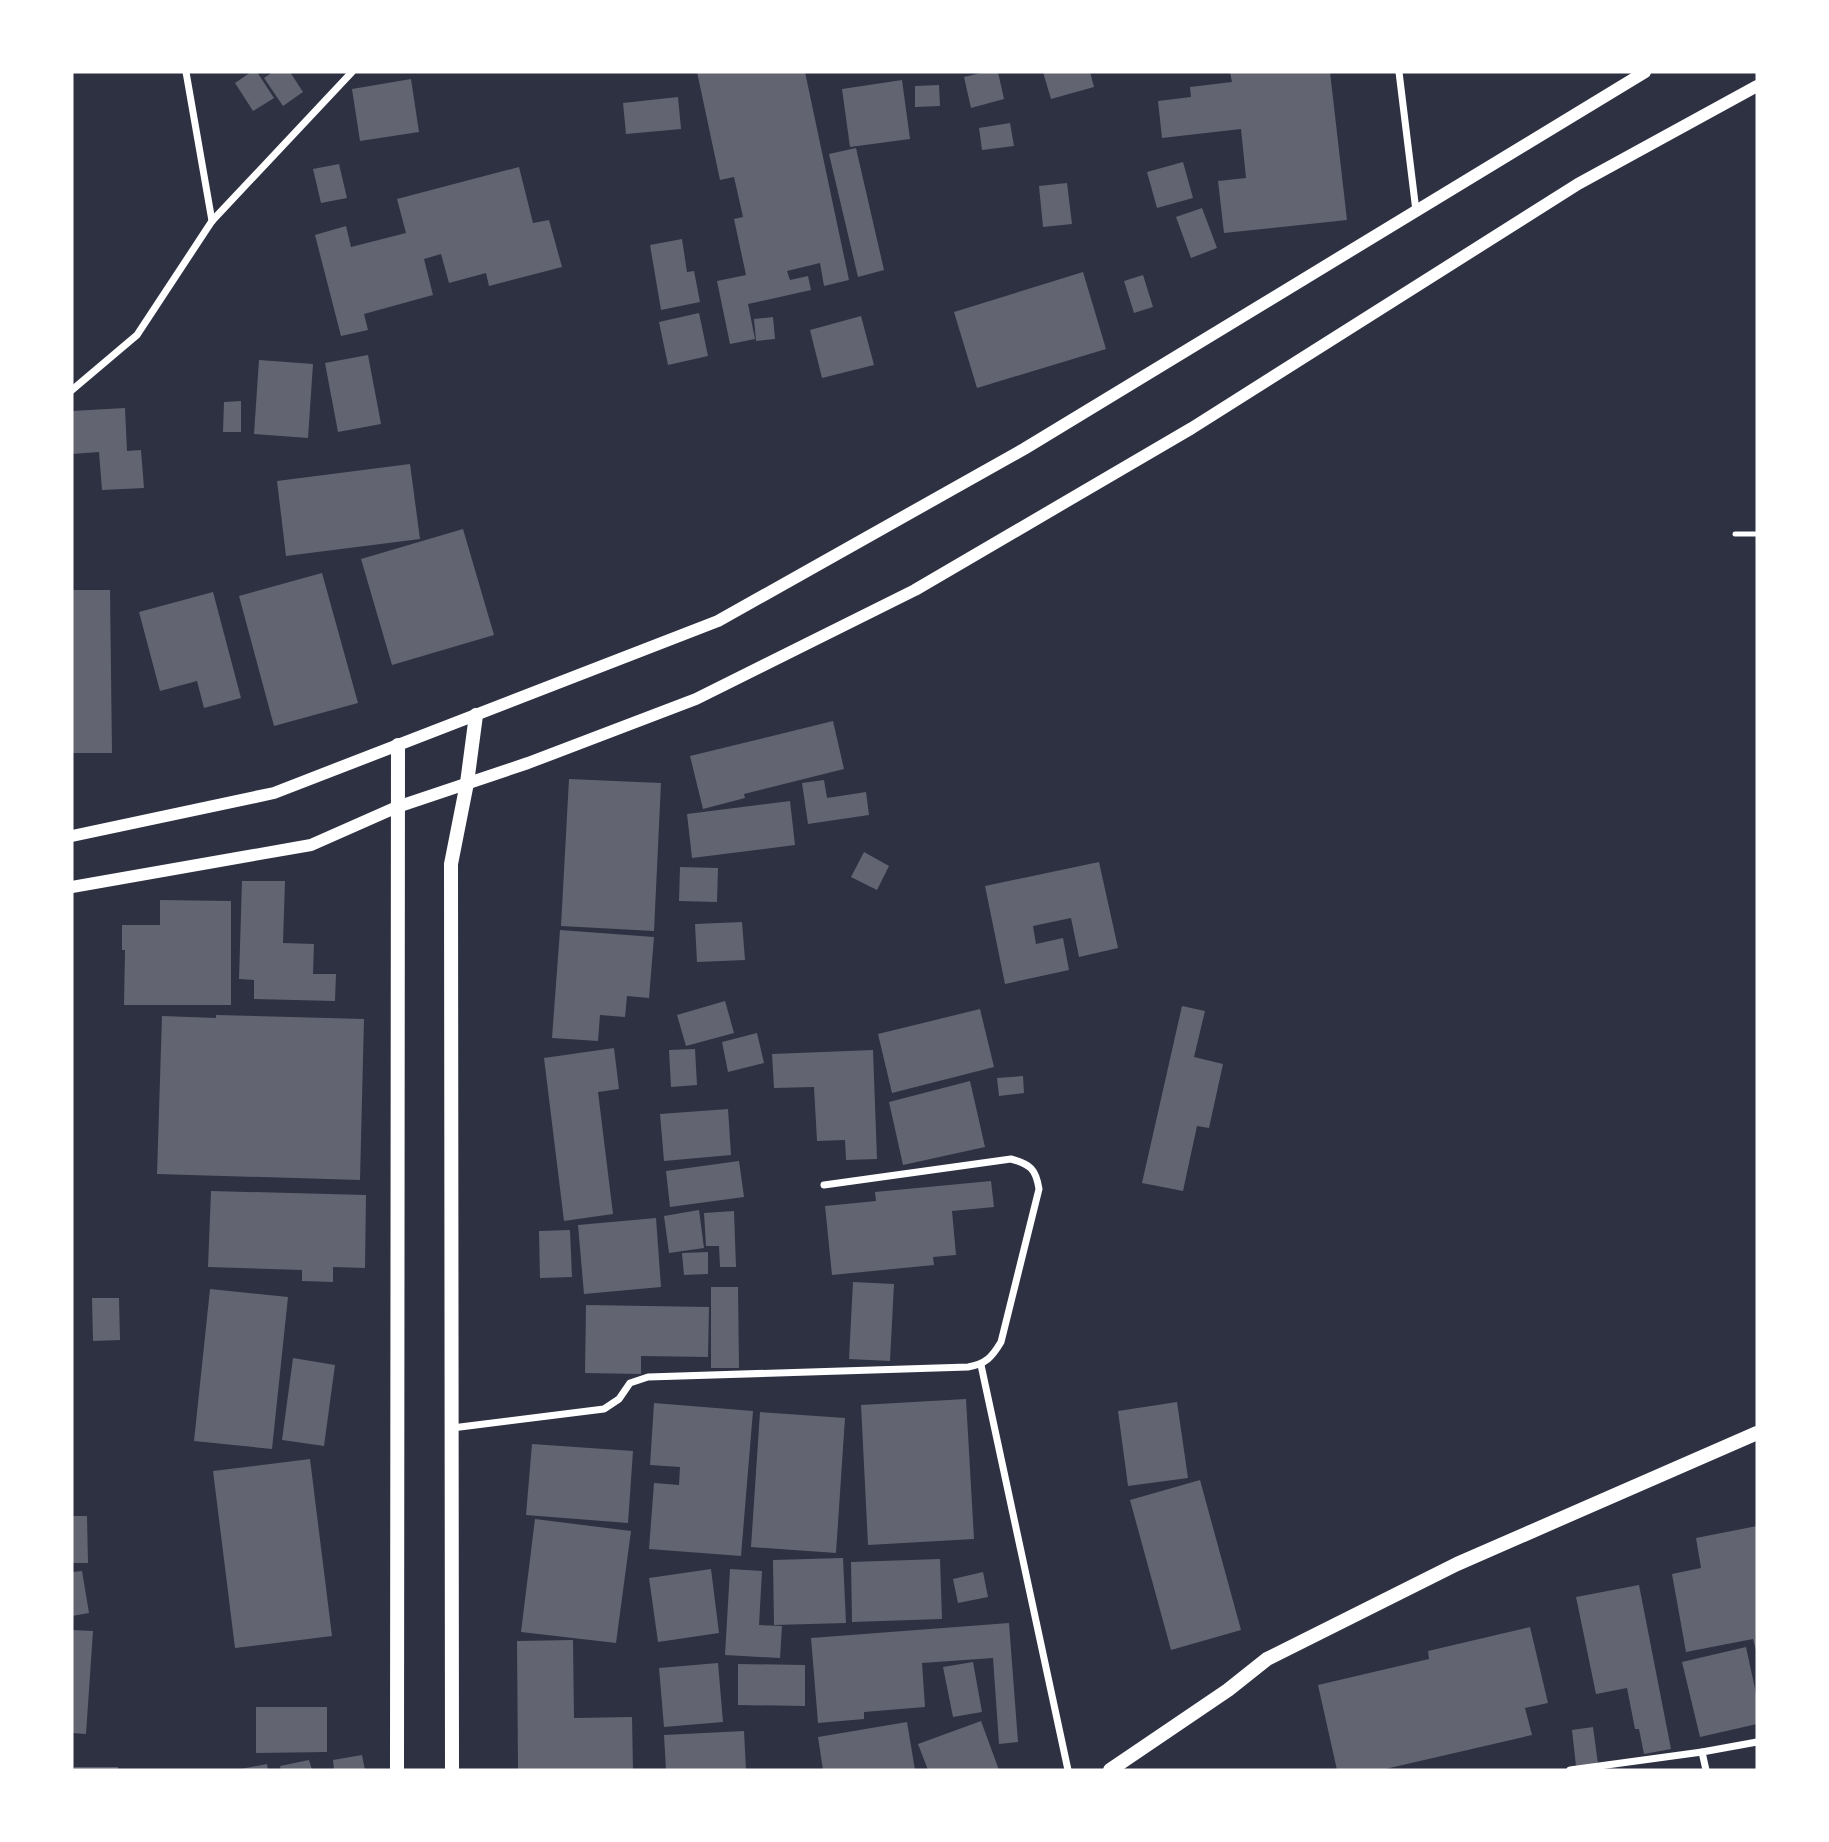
<svg xmlns="http://www.w3.org/2000/svg" width="1829" height="1842" font-family="'Exo 2',sans-serif">
	<rect width="100%" height="100%" fill="#2d3142"/>
	<g fill="#626471">
		<path d="M 251,72 L 257,72 L 274,98 L 253,111 L 235,83 Z"/>
		<path d="M 273,72 L 290,72 L 303,92 L 283,106 L 264,78 Z"/>
		<path d="M 697,72 L 805,72 L 849,280 L 824,286 L 820,263 L 787,271 L 790,280 L 808,276 L 811,290 L 748,304 L 755,339 L 730,344 L 717,281 L 746,275 L 734,219 L 743,217 L 734,177 L 720,180 Z"/>
		<path d="M 985,72 L 998,72 L 1004,99 L 971,108 L 964,77 Z"/>
		<path d="M 1043,72 L 1090,72 L 1094,87 L 1051,99 Z"/>
		<path d="M 1230,72 L 1330,72 L 1347,220 L 1224,233 L 1218,181 L 1246,178 L 1241,129 L 1162,138 L 1158,101 L 1191,97 L 1190,87 L 1232,82 Z"/>
		<path d="M 411,79 L 419,132 L 360,141 L 352,89 Z"/>
		<path d="M 902,80 L 910,139 L 850,147 L 842,89 Z"/>
		<path d="M 939,85 L 940,106 L 915,107 L 915,86 Z"/>
		<path d="M 678,97 L 681,129 L 626,134 L 623,103 Z"/>
		<path d="M 1010,123 L 1014,146 L 982,150 L 979,128 Z"/>
		<path d="M 856,148 L 884,270 L 858,277 L 829,154 Z"/>
		<path d="M 1183,162 L 1193,198 L 1157,208 L 1147,172 Z"/>
		<path d="M 339,164 L 347,198 L 321,203 L 313,169 Z"/>
		<path d="M 519,167 L 533,223 L 549,220 L 562,267 L 489,286 L 486,273 L 449,283 L 441,254 L 424,259 L 433,295 L 364,314 L 368,330 L 341,336 L 315,235 L 346,226 L 351,247 L 406,233 L 397,199 Z"/>
		<path d="M 1067,183 L 1072,224 L 1043,227 L 1039,186 Z"/>
		<path d="M 1202,208 L 1217,248 L 1191,258 L 1176,217 Z"/>
		<path d="M 682,239 L 687,272 L 694,271 L 700,302 L 661,310 L 650,245 Z"/>
		<path d="M 1083,272 L 1106,349 L 977,388 L 954,312 Z"/>
		<path d="M 1143,275 L 1153,307 L 1134,313 L 1124,281 Z"/>
		<path d="M 699,313 L 708,356 L 668,365 L 659,322 Z"/>
		<path d="M 861,316 L 874,365 L 822,378 L 810,330 Z"/>
		<path d="M 773,317 L 775,339 L 756,341 L 754,319 Z"/>
		<path d="M 368,355 L 381,424 L 338,432 L 325,363 Z"/>
		<path d="M 259,360 L 313,364 L 308,438 L 254,434 Z"/>
		<path d="M 241,401 L 241,432 L 223,432 L 224,402 Z"/>
		<path d="M 125,408 L 127,451 L 141,450 L 144,488 L 102,490 L 99,452 L 72,454 L 72,411 Z"/>
		<path d="M 410,464 L 420,539 L 286,556 L 277,481 Z"/>
		<path d="M 463,529 L 494,635 L 392,665 L 361,559 Z"/>
		<path d="M 322,573 L 358,703 L 274,726 L 239,596 Z"/>
		<path d="M 72,590 L 110,590 L 112,753 L 72,753 Z"/>
		<path d="M 213,592 L 241,698 L 204,708 L 197,681 L 160,691 L 139,612 Z"/>
		<path d="M 833,721 L 844,769 L 744,794 L 745,798 L 703,809 L 690,756 Z"/>
		<path d="M 569,779 L 661,783 L 654,931 L 561,926 Z"/>
		<path d="M 824,780 L 827,798 L 866,792 L 869,815 L 808,824 L 802,783 Z"/>
		<path d="M 790,801 L 795,845 L 692,858 L 687,814 Z"/>
		<path d="M 864,852 L 889,866 L 877,890 L 851,877 Z"/>
		<path d="M 1099,862 L 1118,948 L 1079,957 L 1071,918 L 1033,926 L 1036,944 L 1063,938 L 1069,970 L 1005,984 L 985,886 Z"/>
		<path d="M 680,867 L 718,868 L 717,902 L 679,901 Z"/>
		<path d="M 242,881 L 285,881 L 283,943 L 314,944 L 313,974 L 336,974 L 335,1001 L 254,999 L 254,980 L 239,979 Z"/>
		<path d="M 160,900 L 231,901 L 231,1005 L 124,1005 L 125,950 L 122,950 L 122,925 L 160,925 Z"/>
		<path d="M 742,922 L 745,960 L 697,962 L 695,924 Z"/>
		<path d="M 560,930 L 654,937 L 649,998 L 627,996 L 625,1017 L 600,1015 L 598,1041 L 552,1038 Z"/>
		<path d="M 725,1001 L 734,1033 L 686,1046 L 677,1015 Z"/>
		<path d="M 1182,1006 L 1205,1011 L 1194,1057 L 1223,1064 L 1209,1128 L 1197,1126 L 1183,1191 L 1142,1183 Z"/>
		<path d="M 980,1009 L 994,1067 L 892,1093 L 878,1034 Z"/>
		<path d="M 216,1015 L 364,1019 L 360,1180 L 157,1174 L 162,1016 L 216,1018 Z"/>
		<path d="M 757,1033 L 764,1063 L 728,1072 L 722,1042 Z"/>
		<path d="M 614,1048 L 619,1089 L 598,1092 L 613,1214 L 564,1221 L 544,1058 Z"/>
		<path d="M 695,1049 L 697,1085 L 671,1087 L 669,1050 Z"/>
		<path d="M 873,1050 L 877,1159 L 846,1160 L 845,1140 L 817,1141 L 814,1087 L 774,1088 L 772,1054 Z"/>
		<path d="M 1023,1076 L 1024,1093 L 999,1096 L 997,1078 Z"/>
		<path d="M 970,1081 L 985,1147 L 903,1165 L 889,1102 Z"/>
		<path d="M 728,1109 L 731,1155 L 664,1161 L 660,1114 Z"/>
		<path d="M 739,1161 L 744,1197 L 670,1207 L 666,1171 Z"/>
		<path d="M 991,1181 L 994,1207 L 952,1211 L 956,1255 L 933,1257 L 934,1265 L 832,1275 L 825,1206 L 876,1201 L 875,1192 Z"/>
		<path d="M 211,1191 L 366,1195 L 365,1268 L 333,1267 L 333,1282 L 302,1281 L 302,1270 L 208,1267 Z"/>
		<path d="M 699,1210 L 704,1248 L 669,1253 L 664,1216 Z"/>
		<path d="M 734,1211 L 736,1267 L 720,1267 L 719,1246 L 706,1246 L 704,1213 Z"/>
		<path d="M 656,1218 L 661,1287 L 584,1294 L 578,1225 Z"/>
		<path d="M 570,1230 L 572,1277 L 540,1278 L 539,1231 Z"/>
		<path d="M 708,1252 L 708,1274 L 684,1275 L 682,1253 Z"/>
		<path d="M 853,1282 L 894,1284 L 890,1361 L 849,1359 Z"/>
		<path d="M 711,1287 L 738,1287 L 739,1368 L 711,1368 Z"/>
		<path d="M 210,1289 L 288,1297 L 272,1449 L 194,1441 Z"/>
		<path d="M 92,1298 L 119,1298 L 120,1340 L 93,1341 Z"/>
		<path d="M 586,1305 L 709,1307 L 708,1357 L 641,1356 L 641,1374 L 585,1373 Z"/>
		<path d="M 293,1358 L 335,1365 L 324,1446 L 282,1440 Z"/>
		<path d="M 966,1399 L 974,1539 L 868,1545 L 861,1405 Z"/>
		<path d="M 1177,1402 L 1188,1478 L 1128,1486 L 1118,1411 Z"/>
		<path d="M 654,1403 L 753,1411 L 741,1556 L 649,1549 L 654,1483 L 679,1485 L 680,1467 L 650,1465 Z"/>
		<path d="M 760,1412 L 845,1418 L 836,1553 L 751,1547 Z"/>
		<path d="M 532,1444 L 633,1451 L 628,1523 L 526,1515 Z"/>
		<path d="M 310,1459 L 332,1636 L 235,1648 L 213,1471 Z"/>
		<path d="M 1200,1480 L 1241,1630 L 1171,1650 L 1130,1500 Z"/>
		<path d="M 72,1516 L 87,1516 L 88,1563 L 72,1563 Z"/>
		<path d="M 535,1519 L 631,1531 L 616,1643 L 521,1632 Z"/>
		<path d="M 1757,1526 L 1757,1655 L 1753,1639 L 1686,1652 L 1672,1574 L 1701,1568 L 1696,1538 Z"/>
		<path d="M 843,1558 L 846,1623 L 774,1625 L 773,1560 Z"/>
		<path d="M 940,1559 L 942,1619 L 852,1622 L 851,1562 Z"/>
		<path d="M 711,1569 L 719,1633 L 658,1642 L 649,1578 Z"/>
		<path d="M 730,1569 L 762,1571 L 759,1625 L 782,1626 L 780,1658 L 725,1655 Z"/>
		<path d="M 82,1571 L 89,1613 L 72,1616 L 72,1572 Z"/>
		<path d="M 983,1572 L 988,1597 L 958,1603 L 953,1579 Z"/>
		<path d="M 1639,1585 L 1671,1749 L 1644,1754 L 1639,1729 L 1635,1729 L 1627,1688 L 1596,1694 L 1576,1597 Z"/>
		<path d="M 1009,1623 L 1018,1742 L 999,1744 L 993,1658 L 922,1663 L 925,1707 L 864,1712 L 864,1719 L 818,1723 L 811,1638 Z"/>
		<path d="M 1530,1627 L 1548,1703 L 1525,1708 L 1532,1735 L 1381,1770 L 1337,1770 L 1318,1685 L 1429,1659 L 1428,1651 Z"/>
		<path d="M 72,1630 L 93,1631 L 86,1734 L 72,1733 Z"/>
		<path d="M 573,1640 L 574,1718 L 632,1717 L 633,1770 L 518,1770 L 517,1641 Z"/>
		<path d="M 1746,1647 L 1757,1698 L 1757,1724 L 1700,1737 L 1682,1662 Z"/>
		<path d="M 973,1662 L 982,1712 L 953,1717 L 943,1667 Z"/>
		<path d="M 718,1663 L 723,1722 L 664,1727 L 659,1668 Z"/>
		<path d="M 738,1664 L 805,1665 L 805,1706 L 738,1705 Z"/>
		<path d="M 256,1707 L 327,1707 L 327,1752 L 256,1753 Z"/>
		<path d="M 981,1721 L 999,1770 L 928,1770 L 918,1744 Z"/>
		<path d="M 907,1722 L 915,1770 L 823,1770 L 818,1737 Z"/>
		<path d="M 1593,1727 L 1598,1764 L 1576,1766 L 1572,1730 Z"/>
		<path d="M 744,1731 L 746,1770 L 666,1770 L 664,1735 Z"/>
		<path d="M 362,1755 L 365,1770 L 334,1770 L 333,1760 Z"/>
		<path d="M 309,1760 L 312,1770 L 281,1770 L 280,1766 Z"/>
		<path d="M 267,1764 L 268,1770 L 242,1770 L 241,1769 Z"/>
		<rect x="74" y="1767" width="44" height="3"/>
	</g>
	<g fill="none" stroke-linecap="round" stroke-linejoin="round">
		<path stroke="#fff" stroke-width="5" d="M 1735,534 L 1757,534"/>
		<g stroke="#fff" stroke-width="7">
			<path d="M 186,72 L 212,221"/>
			<path d="M 1399,72 L 1416,211"/>
			<path d="M 72,390 L 137,335 L 212,221 L 352,72"/>
			<path d="M 981,1365 L 1068,1770"/>
			<path d="M 452,1428 L 604,1409 L 619,1399 L 630,1383 L 648,1377 L 968,1367 C 986,1364 992,1357 1001,1342 L 1039,1189 C 1036,1169 1030,1164 1011,1159 L 824,1185"/>
			<path d="M 1702,1752 L 1706,1770"/>
			<path d="M 1570,1770 L 1702,1752 L 1757,1742"/>
		</g>
		<g stroke="#fff" stroke-width="12">
			<path d="M 72,836 L 274,793 L 718,621 L 1024,449 L 1645,72"/>
			<path d="M 72,887 L 311,845 L 397,807 L 528,763 L 696,699 L 915,590 L 1192,428 L 1578,184 L 1757,86"/>
		</g>
		<g stroke="#fff" stroke-width="14">
			<path d="M 397,1770 L 398,745"/>
			<path d="M 452,1770 L 451,864 L 467,783 L 476,715"/>
			<path d="M 1110,1770 L 1228,1690 L 1267,1659 L 1457,1564 L 1757,1433"/>
		</g>
	</g>
	<rect width="1829" height="1842" fill="none" stroke="#ffffff" stroke-width="147"/>
</svg>
